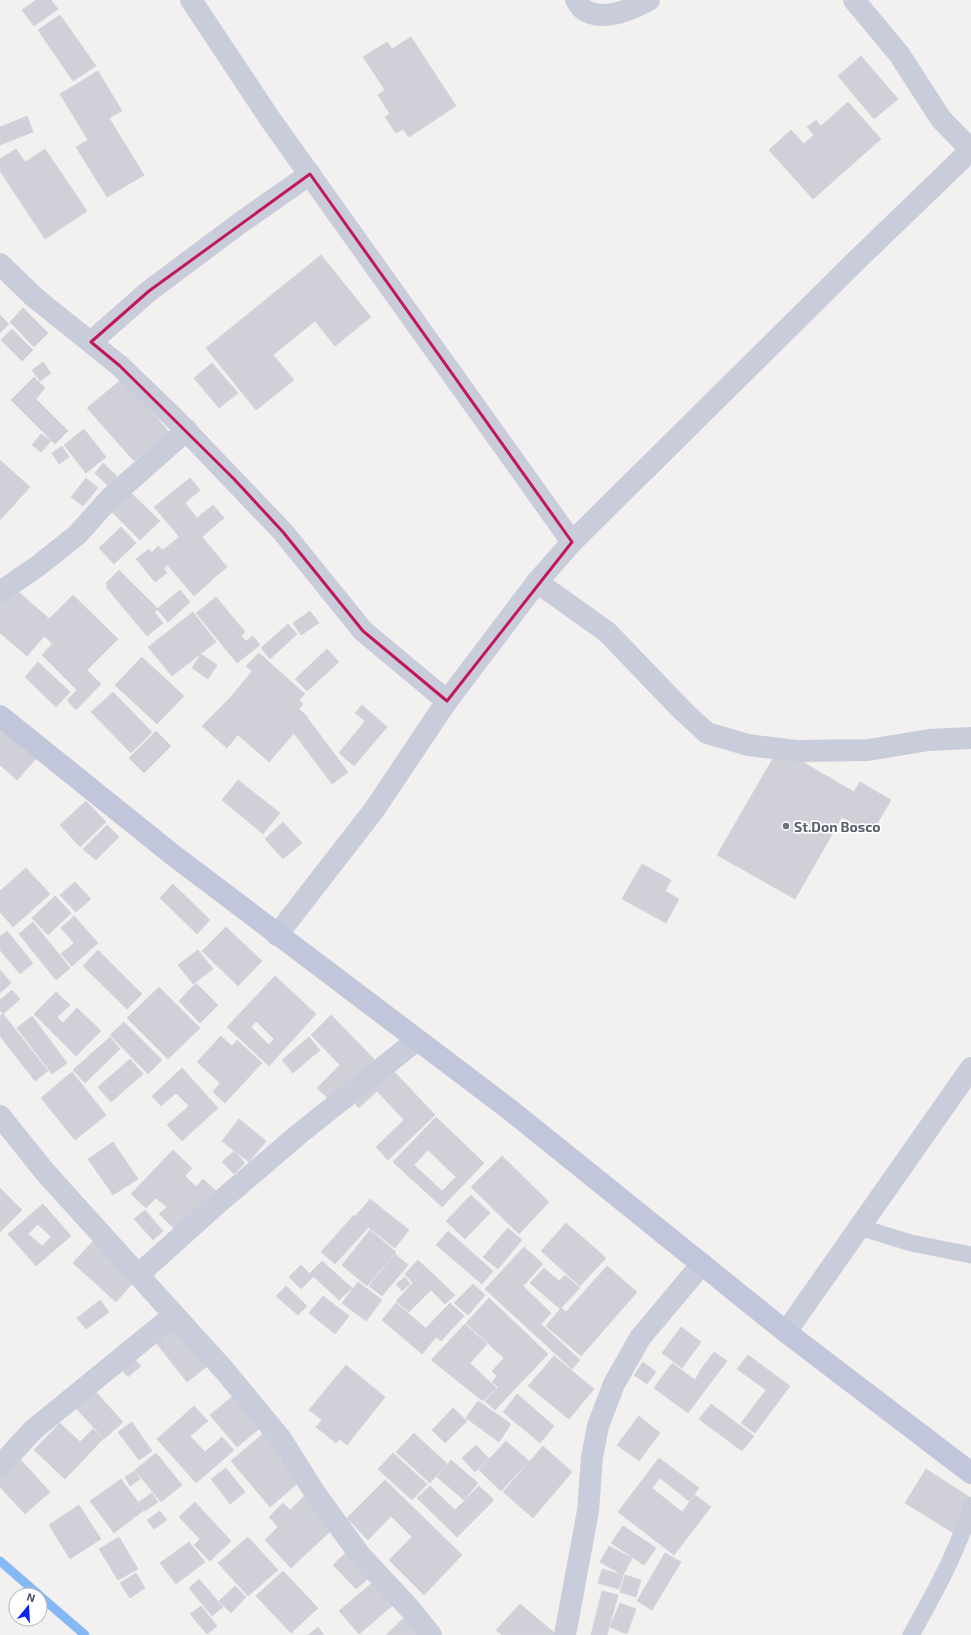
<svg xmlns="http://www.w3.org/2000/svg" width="971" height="1635" font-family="'Exo 2',sans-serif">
	<rect width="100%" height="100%" fill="#f3f1f0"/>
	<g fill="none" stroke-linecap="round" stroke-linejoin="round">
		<g stroke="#86b8f4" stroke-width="9">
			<path d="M 0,1561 L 39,1595"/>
			<path d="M 40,1596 L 85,1635"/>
		</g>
	</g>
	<g fill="#d0d1d8" stroke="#d5d4dd" fill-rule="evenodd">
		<path d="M 36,0 L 51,0 L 58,9 L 34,26 L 22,10 Z"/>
		<path d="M 60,15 L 96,66 L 73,81 L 38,30 Z"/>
		<path d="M 411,37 L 456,106 L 409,137 L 403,129 L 396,133 L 385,117 L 390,114 L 378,95 L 385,90 L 363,57 L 387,42 L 392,49 Z"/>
		<path d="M 861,56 L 898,99 L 874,119 L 838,76 Z"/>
		<path d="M 98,71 L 122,111 L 109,118 L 144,175 L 107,197 L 76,147 L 88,140 L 60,94 Z"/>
		<path d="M 848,102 L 881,139 L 813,199 L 769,150 L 791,130 L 804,144 L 814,135 L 807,127 L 816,120 L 821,126 Z"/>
		<path d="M 27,116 L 33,132 L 0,145 L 0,127 Z"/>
		<path d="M 16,149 L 25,162 L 45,149 L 87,211 L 45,239 L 0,171 L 0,159 Z"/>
		<path d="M 321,255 L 371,317 L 335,346 L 315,321 L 273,355 L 294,380 L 256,410 L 206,348 Z"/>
		<path d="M 23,308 L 48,333 L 34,347 L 10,322 Z"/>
		<path d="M 0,315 L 9,324 L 0,333 Z"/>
		<path d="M 12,329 L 33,350 L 22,361 L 1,340 Z"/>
		<path d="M 43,362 L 51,373 L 40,381 L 32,370 Z"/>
		<path d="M 212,363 L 238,393 L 219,408 L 194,378 Z"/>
		<path d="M 34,377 L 45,388 L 36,399 L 68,431 L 55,444 L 11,400 Z"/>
		<path d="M 123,378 L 169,432 L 134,461 L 87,408 Z"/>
		<path d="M 84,429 L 106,457 L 86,473 L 64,445 Z"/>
		<path d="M 41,434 L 51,441 L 41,452 L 32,445 Z"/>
		<path d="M 62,446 L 69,457 L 59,464 L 52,453 Z"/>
		<path d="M 0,460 L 30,487 L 0,520 Z"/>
		<path d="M 103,463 L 117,476 L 108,486 L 95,473 Z"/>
		<path d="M 86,478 L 98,488 L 83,506 L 71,497 Z"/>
		<path d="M 190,478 L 200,490 L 185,503 L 197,518 L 213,505 L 224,518 L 189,548 L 154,507 Z"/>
		<path d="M 130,492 L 160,521 L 140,540 L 111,511 Z"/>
		<path d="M 193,526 L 227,567 L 198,591 L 163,550 Z"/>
		<path d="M 121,527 L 136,543 L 114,564 L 99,548 Z"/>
		<path d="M 177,542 L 211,581 L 194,596 L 160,556 Z"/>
		<path d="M 158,546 L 173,559 L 159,574 L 144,561 Z"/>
		<path d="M 149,549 L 167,573 L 155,582 L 136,559 Z"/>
		<path d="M 119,570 L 158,609 L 145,622 L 106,583 Z"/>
		<path d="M 122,573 L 163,623 L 147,636 L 106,587 Z"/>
		<path d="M 14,588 L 55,624 L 27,656 L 0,633 L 0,603 Z"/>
		<path d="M 180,590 L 190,602 L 168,622 L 157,609 Z"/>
		<path d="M 73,595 L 118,639 L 83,674 L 38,630 Z"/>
		<path d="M 216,597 L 245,632 L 241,636 L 246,641 L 253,636 L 260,645 L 237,663 L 196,613 Z"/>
		<path d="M 310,611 L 319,623 L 301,635 L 293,623 Z"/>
		<path d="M 193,612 L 216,642 L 172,676 L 148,647 Z"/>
		<path d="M 288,624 L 297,634 L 270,659 L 261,648 Z"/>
		<path d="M 56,640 L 101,684 L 76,710 L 67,700 L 77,690 L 42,655 Z"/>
		<path d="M 327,649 L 339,662 L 307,691 L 295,679 Z"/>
		<path d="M 259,653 L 305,694 L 292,708 L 246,666 Z"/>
		<path d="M 201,654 L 217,665 L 208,679 L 192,668 Z"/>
		<path d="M 142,657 L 184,696 L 157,724 L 115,685 Z"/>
		<path d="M 38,662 L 70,692 L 56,707 L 25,677 Z"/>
		<path d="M 258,664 L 303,704 L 299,709 L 308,717 L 269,762 L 238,735 L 227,748 L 202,726 L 229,699 Z"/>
		<path d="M 113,692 L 152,732 L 131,753 L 91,712 Z"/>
		<path d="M 362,705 L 387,727 L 354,766 L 339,753 L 365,721 L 355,713 Z"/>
		<path d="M 306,716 L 348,772 L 332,784 L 290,728 Z"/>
		<path d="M 0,727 L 41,753 L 17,780 L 0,765 Z"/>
		<path d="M 156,731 L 171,746 L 144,773 L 129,758 Z"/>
		<path d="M 779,748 L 854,792 L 860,782 L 891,800 L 871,834 L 842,817 L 795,899 L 717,855 Z"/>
		<path d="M 238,780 L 280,813 L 263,834 L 222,800 Z"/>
		<path d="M 86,801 L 106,822 L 80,847 L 60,825 Z"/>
		<path d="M 283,822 L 302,843 L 283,859 L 265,839 Z"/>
		<path d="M 107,825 L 119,837 L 96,860 L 83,849 Z"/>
		<path d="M 642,864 L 671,880 L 665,891 L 679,899 L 666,923 L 622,899 Z"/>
		<path d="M 26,868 L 50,894 L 13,927 L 0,912 L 0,891 Z"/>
		<path d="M 75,882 L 91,899 L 76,912 L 60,895 Z"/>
		<path d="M 173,884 L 210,920 L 197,934 L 160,898 Z"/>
		<path d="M 55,896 L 71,913 L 48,935 L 32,918 Z"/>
		<path d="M 74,916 L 98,943 L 72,966 L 61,954 L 74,943 L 61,928 Z"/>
		<path d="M 33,922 L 70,968 L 56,980 L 19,934 Z"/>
		<path d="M 226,927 L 262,961 L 238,986 L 202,951 Z"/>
		<path d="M 7,931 L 33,963 L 20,974 L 0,950 L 0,936 Z"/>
		<path d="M 98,950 L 142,994 L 127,1009 L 83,966 Z"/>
		<path d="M 198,950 L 213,969 L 193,984 L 178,965 Z"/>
		<path d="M 0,970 L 11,983 L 0,993 Z"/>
		<path d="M 275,976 L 316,1014 L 269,1066 L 227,1027 ZM 256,1021 L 274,1039 L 269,1045 L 251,1027 Z"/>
		<path d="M 196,983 L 218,1005 L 200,1023 L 179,1001 Z"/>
		<path d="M 159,987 L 200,1028 L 168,1059 L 127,1018 Z"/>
		<path d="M 12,990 L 20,999 L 3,1014 L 0,1010 L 0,1000 Z"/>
		<path d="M 56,992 L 70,1005 L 57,1017 L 63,1023 L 77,1008 L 101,1031 L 76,1056 L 34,1014 Z"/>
		<path d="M 3,1014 L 48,1071 L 35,1081 L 0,1036 L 0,1016 Z"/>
		<path d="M 331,1015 L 377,1062 L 334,1104 L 317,1088 L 340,1065 L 311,1035 Z"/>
		<path d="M 32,1016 L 67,1063 L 52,1074 L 17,1028 Z"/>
		<path d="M 124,1022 L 162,1060 L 148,1074 L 110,1035 Z"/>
		<path d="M 221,1036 L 232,1046 L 237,1040 L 262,1063 L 225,1103 L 213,1092 L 220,1083 L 197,1062 Z"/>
		<path d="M 110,1037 L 120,1049 L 85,1083 L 73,1070 Z"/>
		<path d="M 309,1037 L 320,1050 L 293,1073 L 282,1060 Z"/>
		<path d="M 130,1059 L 143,1074 L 111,1102 L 98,1087 Z"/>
		<path d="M 385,1062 L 435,1115 L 388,1160 L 376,1147 L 404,1120 L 377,1091 L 359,1108 L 348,1097 Z"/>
		<path d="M 182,1068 L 218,1108 L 182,1141 L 167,1125 L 189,1106 L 176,1093 L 161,1106 L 152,1096 Z"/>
		<path d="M 72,1072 L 106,1115 L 75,1140 L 41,1098 Z"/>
		<path d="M 436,1117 L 484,1163 L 442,1207 L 393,1162 ZM 428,1150 L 456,1177 L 442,1191 L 414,1165 Z"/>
		<path d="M 239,1119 L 266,1141 L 249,1162 L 222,1141 Z"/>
		<path d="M 113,1142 L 138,1179 L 113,1195 L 88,1159 Z"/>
		<path d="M 173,1150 L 192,1168 L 185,1176 L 196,1187 L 203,1179 L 217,1192 L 179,1233 L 159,1214 L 167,1207 L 156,1198 L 146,1208 L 131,1194 Z"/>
		<path d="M 234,1151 L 245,1163 L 234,1174 L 222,1162 Z"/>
		<path d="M 502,1156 L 549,1202 L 519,1234 L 471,1187 Z"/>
		<path d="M 0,1188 L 22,1210 L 0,1232 Z"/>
		<path d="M 471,1195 L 490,1213 L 465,1239 L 446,1221 Z"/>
		<path d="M 370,1199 L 409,1230 L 395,1248 L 355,1217 Z"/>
		<path d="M 43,1204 L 71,1236 L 36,1266 L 8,1234 ZM 38,1224 L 51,1237 L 42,1246 L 28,1234 Z"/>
		<path d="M 145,1210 L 163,1231 L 153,1240 L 134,1219 Z"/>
		<path d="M 354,1215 L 368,1228 L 335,1264 L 321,1252 Z"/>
		<path d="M 566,1223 L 606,1258 L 580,1286 L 541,1251 Z"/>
		<path d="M 508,1228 L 522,1240 L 498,1269 L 483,1257 Z"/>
		<path d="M 370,1230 L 396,1252 L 367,1286 L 342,1265 Z"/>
		<path d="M 448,1231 L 493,1271 L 482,1284 L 436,1245 Z"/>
		<path d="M 96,1238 L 138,1277 L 116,1302 L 73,1263 Z"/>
		<path d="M 524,1247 L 543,1264 L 523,1286 L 551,1313 L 541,1324 L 580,1360 L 572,1369 L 485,1289 Z"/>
		<path d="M 395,1254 L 408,1265 L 382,1296 L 369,1286 Z"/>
		<path d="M 418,1260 L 455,1295 L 445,1304 L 431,1290 L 409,1312 L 396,1301 L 413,1283 L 405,1274 Z"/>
		<path d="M 322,1261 L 352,1288 L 339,1300 L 310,1273 Z"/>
		<path d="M 301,1265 L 313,1277 L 301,1289 L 289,1277 Z"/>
		<path d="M 607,1266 L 637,1292 L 581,1356 L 546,1326 L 561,1308 L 566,1312 Z"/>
		<path d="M 544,1268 L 559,1281 L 565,1275 L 580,1288 L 560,1309 L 530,1283 Z"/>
		<path d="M 405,1277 L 410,1284 L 402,1291 L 396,1284 Z"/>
		<path d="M 358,1282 L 382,1300 L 366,1321 L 342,1303 Z"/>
		<path d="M 473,1284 L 485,1295 L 468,1315 L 454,1303 Z"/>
		<path d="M 286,1286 L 307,1306 L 298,1315 L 276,1296 Z"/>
		<path d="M 323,1296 L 349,1316 L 335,1334 L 309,1313 Z"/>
		<path d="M 489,1298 L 548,1354 L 495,1410 L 485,1401 L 498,1387 L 492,1382 L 497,1376 L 492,1371 L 504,1358 L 466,1323 Z"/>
		<path d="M 100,1300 L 109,1312 L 86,1329 L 77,1318 Z"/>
		<path d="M 396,1303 L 436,1337 L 422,1354 L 382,1320 Z"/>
		<path d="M 450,1303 L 464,1316 L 441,1341 L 426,1328 Z"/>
		<path d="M 176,1321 L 210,1364 L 187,1382 L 153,1339 Z"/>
		<path d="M 465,1324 L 487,1344 L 470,1363 L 496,1388 L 483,1401 L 431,1360 Z"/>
		<path d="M 681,1327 L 701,1342 L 682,1368 L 662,1353 Z"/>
		<path d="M 714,1352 L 727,1361 L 688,1413 L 654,1388 L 672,1363 L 695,1380 L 700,1372 L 699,1372 Z"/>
		<path d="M 131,1355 L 141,1366 L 128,1377 L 118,1366 Z"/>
		<path d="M 748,1355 L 790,1386 L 755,1433 L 741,1423 L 766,1390 L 737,1369 Z"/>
		<path d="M 554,1356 L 594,1389 L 569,1419 L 528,1386 Z"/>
		<path d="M 643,1362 L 656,1372 L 647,1384 L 634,1375 Z"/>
		<path d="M 346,1365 L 385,1397 L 347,1445 L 340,1439 L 336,1443 L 316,1427 L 322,1420 L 309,1410 Z"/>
		<path d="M 94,1390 L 123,1422 L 104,1439 L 75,1407 Z"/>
		<path d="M 238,1392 L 264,1425 L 237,1447 L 210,1415 Z"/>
		<path d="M 517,1394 L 554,1426 L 540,1443 L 503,1412 Z"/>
		<path d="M 478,1401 L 511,1424 L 499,1442 L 466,1418 Z"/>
		<path d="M 711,1404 L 754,1436 L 742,1451 L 699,1419 Z"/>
		<path d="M 194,1406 L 208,1421 L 190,1436 L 205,1452 L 222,1437 L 234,1450 L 196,1483 L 157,1439 Z"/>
		<path d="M 453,1408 L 467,1421 L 445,1443 L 432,1430 Z"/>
		<path d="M 639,1416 L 660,1433 L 639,1461 L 617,1445 Z"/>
		<path d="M 132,1422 L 152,1451 L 139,1460 L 118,1432 Z"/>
		<path d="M 60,1423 L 80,1442 L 93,1429 L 103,1439 L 65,1479 L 34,1450 Z"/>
		<path d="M 265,1432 L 284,1454 L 279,1458 L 299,1482 L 270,1507 L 231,1461 Z"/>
		<path d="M 414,1433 L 447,1464 L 430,1483 L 396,1452 Z"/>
		<path d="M 506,1441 L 529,1461 L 501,1491 L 479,1470 Z"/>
		<path d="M 476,1445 L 489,1459 L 475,1472 L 462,1458 Z"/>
		<path d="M 543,1446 L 572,1472 L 533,1518 L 503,1492 Z"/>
		<path d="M 156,1453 L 182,1485 L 161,1502 L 135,1470 Z"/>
		<path d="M 393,1453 L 427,1484 L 412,1500 L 378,1469 Z"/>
		<path d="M 19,1458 L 50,1492 L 25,1514 L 0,1487 L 0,1475 Z"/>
		<path d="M 659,1458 L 699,1488 L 689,1501 L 660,1478 L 652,1488 L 682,1512 L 695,1495 L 711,1507 L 674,1555 L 618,1512 Z"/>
		<path d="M 451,1460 L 478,1483 L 464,1500 L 437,1477 Z"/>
		<path d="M 226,1468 L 245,1492 L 230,1504 L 211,1479 Z"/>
		<path d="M 926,1469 L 971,1498 L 971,1509 L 955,1534 L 905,1503 Z"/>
		<path d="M 135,1471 L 140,1479 L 130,1486 L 125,1477 Z"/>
		<path d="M 121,1479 L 144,1510 L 114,1533 L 90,1501 Z"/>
		<path d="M 385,1480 L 462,1555 L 424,1595 L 389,1560 L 412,1537 L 391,1516 L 368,1540 L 347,1518 Z"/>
		<path d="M 430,1486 L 455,1510 L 479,1486 L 494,1500 L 457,1537 L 417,1498 Z"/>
		<path d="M 152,1493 L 158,1502 L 145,1511 L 139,1502 Z"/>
		<path d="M 308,1493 L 338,1524 L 291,1568 L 265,1540 L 278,1527 L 269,1517 L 283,1503 L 290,1510 Z"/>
		<path d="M 195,1502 L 231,1541 L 210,1561 L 194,1545 L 200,1539 L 179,1517 Z"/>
		<path d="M 79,1505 L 101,1539 L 70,1559 L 49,1525 Z"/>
		<path d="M 160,1511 L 167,1520 L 154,1529 L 147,1520 Z"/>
		<path d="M 623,1526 L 656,1548 L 644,1565 L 611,1543 Z"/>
		<path d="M 119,1537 L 138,1569 L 118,1580 L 99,1549 Z"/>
		<path d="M 248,1537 L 278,1570 L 248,1596 L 218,1563 Z"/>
		<path d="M 189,1542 L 205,1562 L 176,1584 L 160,1563 Z"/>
		<path d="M 609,1546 L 632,1558 L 623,1575 L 600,1562 Z"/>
		<path d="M 352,1547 L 376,1572 L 356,1589 L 333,1565 Z"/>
		<path d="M 665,1553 L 681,1562 L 652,1610 L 637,1601 Z"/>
		<path d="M 602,1569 L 623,1575 L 619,1589 L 598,1583 Z"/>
		<path d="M 283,1571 L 318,1608 L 291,1633 L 256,1596 Z"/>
		<path d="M 136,1573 L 145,1588 L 130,1598 L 120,1583 Z"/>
		<path d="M 625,1575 L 641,1580 L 636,1597 L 620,1592 Z"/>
		<path d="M 379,1577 L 399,1600 L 359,1634 L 339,1611 Z"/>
		<path d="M 199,1579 L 223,1607 L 212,1616 L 189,1588 Z"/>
		<path d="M 235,1586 L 246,1597 L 231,1613 L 219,1601 Z"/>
		<path d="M 602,1591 L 618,1595 L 607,1635 L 591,1635 Z"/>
		<path d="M 620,1603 L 636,1609 L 627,1634 L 610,1627 Z"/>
		<path d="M 520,1604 L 557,1635 L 502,1635 L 496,1630 Z"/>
		<path d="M 201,1606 L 217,1626 L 207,1634 L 190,1614 Z"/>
		<path d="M 410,1612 L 432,1635 L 386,1635 Z"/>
		<path d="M 318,1627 L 324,1635 L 308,1635 Z"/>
	</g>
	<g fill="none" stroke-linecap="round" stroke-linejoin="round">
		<g stroke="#c9cddb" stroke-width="17">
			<path d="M 859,1227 L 911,1243 L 971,1255"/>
			<path d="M 911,1635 C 934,1594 958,1551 971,1506"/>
		</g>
		<g stroke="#c9cddb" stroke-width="22">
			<path d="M 191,0 L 270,119 L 572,542"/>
			<path d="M 576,0 C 578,3 581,8 584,10 C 604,22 630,10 649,0"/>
			<path d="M 854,0 L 899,54 L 941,119 L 971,150"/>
			<path d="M 0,264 L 34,297 L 120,366 L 176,420 L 283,532 L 363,631 L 447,701"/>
			<path d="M 91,342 L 149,291 L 240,223 L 310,174"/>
			<path d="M 537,582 L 607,632 L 683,711 L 707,733 L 748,745 L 796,751 L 868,750 L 929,740 L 971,738"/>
			<path d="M 0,592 L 38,566 L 78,534 L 110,498 L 187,430"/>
			<path d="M 277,935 L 374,810 L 447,701 L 537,582 L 572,542 L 860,257 L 971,150"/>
			<path d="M 0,1116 L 45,1172 L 225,1371 L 281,1439 L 317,1496 L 360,1555 L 411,1610 L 431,1635"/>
			<path d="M 138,1275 L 217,1204 L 299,1134 L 417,1040"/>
			<path d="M 786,1332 L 971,1068"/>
			<path d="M 0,1466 L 33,1430 L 174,1315"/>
			<path d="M 565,1635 L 588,1511 L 592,1457 L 598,1426 L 614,1384 L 640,1338 L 702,1264"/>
		</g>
		<path stroke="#c2c6db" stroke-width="22" d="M 0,716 L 173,855 L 509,1109 L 786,1332 L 971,1473"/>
	</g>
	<path fill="none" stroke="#c2185b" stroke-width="3" stroke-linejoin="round" d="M 310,174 L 572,542 L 447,701 L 363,631 L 283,532 L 234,479 L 120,366 L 91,342 L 149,291 Z"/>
	<circle fill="#6b7280" stroke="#fff" stroke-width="1.5" cx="786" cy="826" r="4"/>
	<g text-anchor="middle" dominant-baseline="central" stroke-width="3.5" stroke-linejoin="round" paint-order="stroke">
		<g font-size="14" font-weight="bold" fill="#5b616d" stroke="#fff" text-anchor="start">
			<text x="794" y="826">St.Don Bosco</text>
		</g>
	</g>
	<g transform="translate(28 1607) rotate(18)"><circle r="19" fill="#ffffff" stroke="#b5b7bf"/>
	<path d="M0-3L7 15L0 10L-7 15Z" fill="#0a22f4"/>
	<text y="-6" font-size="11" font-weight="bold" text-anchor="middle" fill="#474c60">N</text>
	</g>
</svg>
